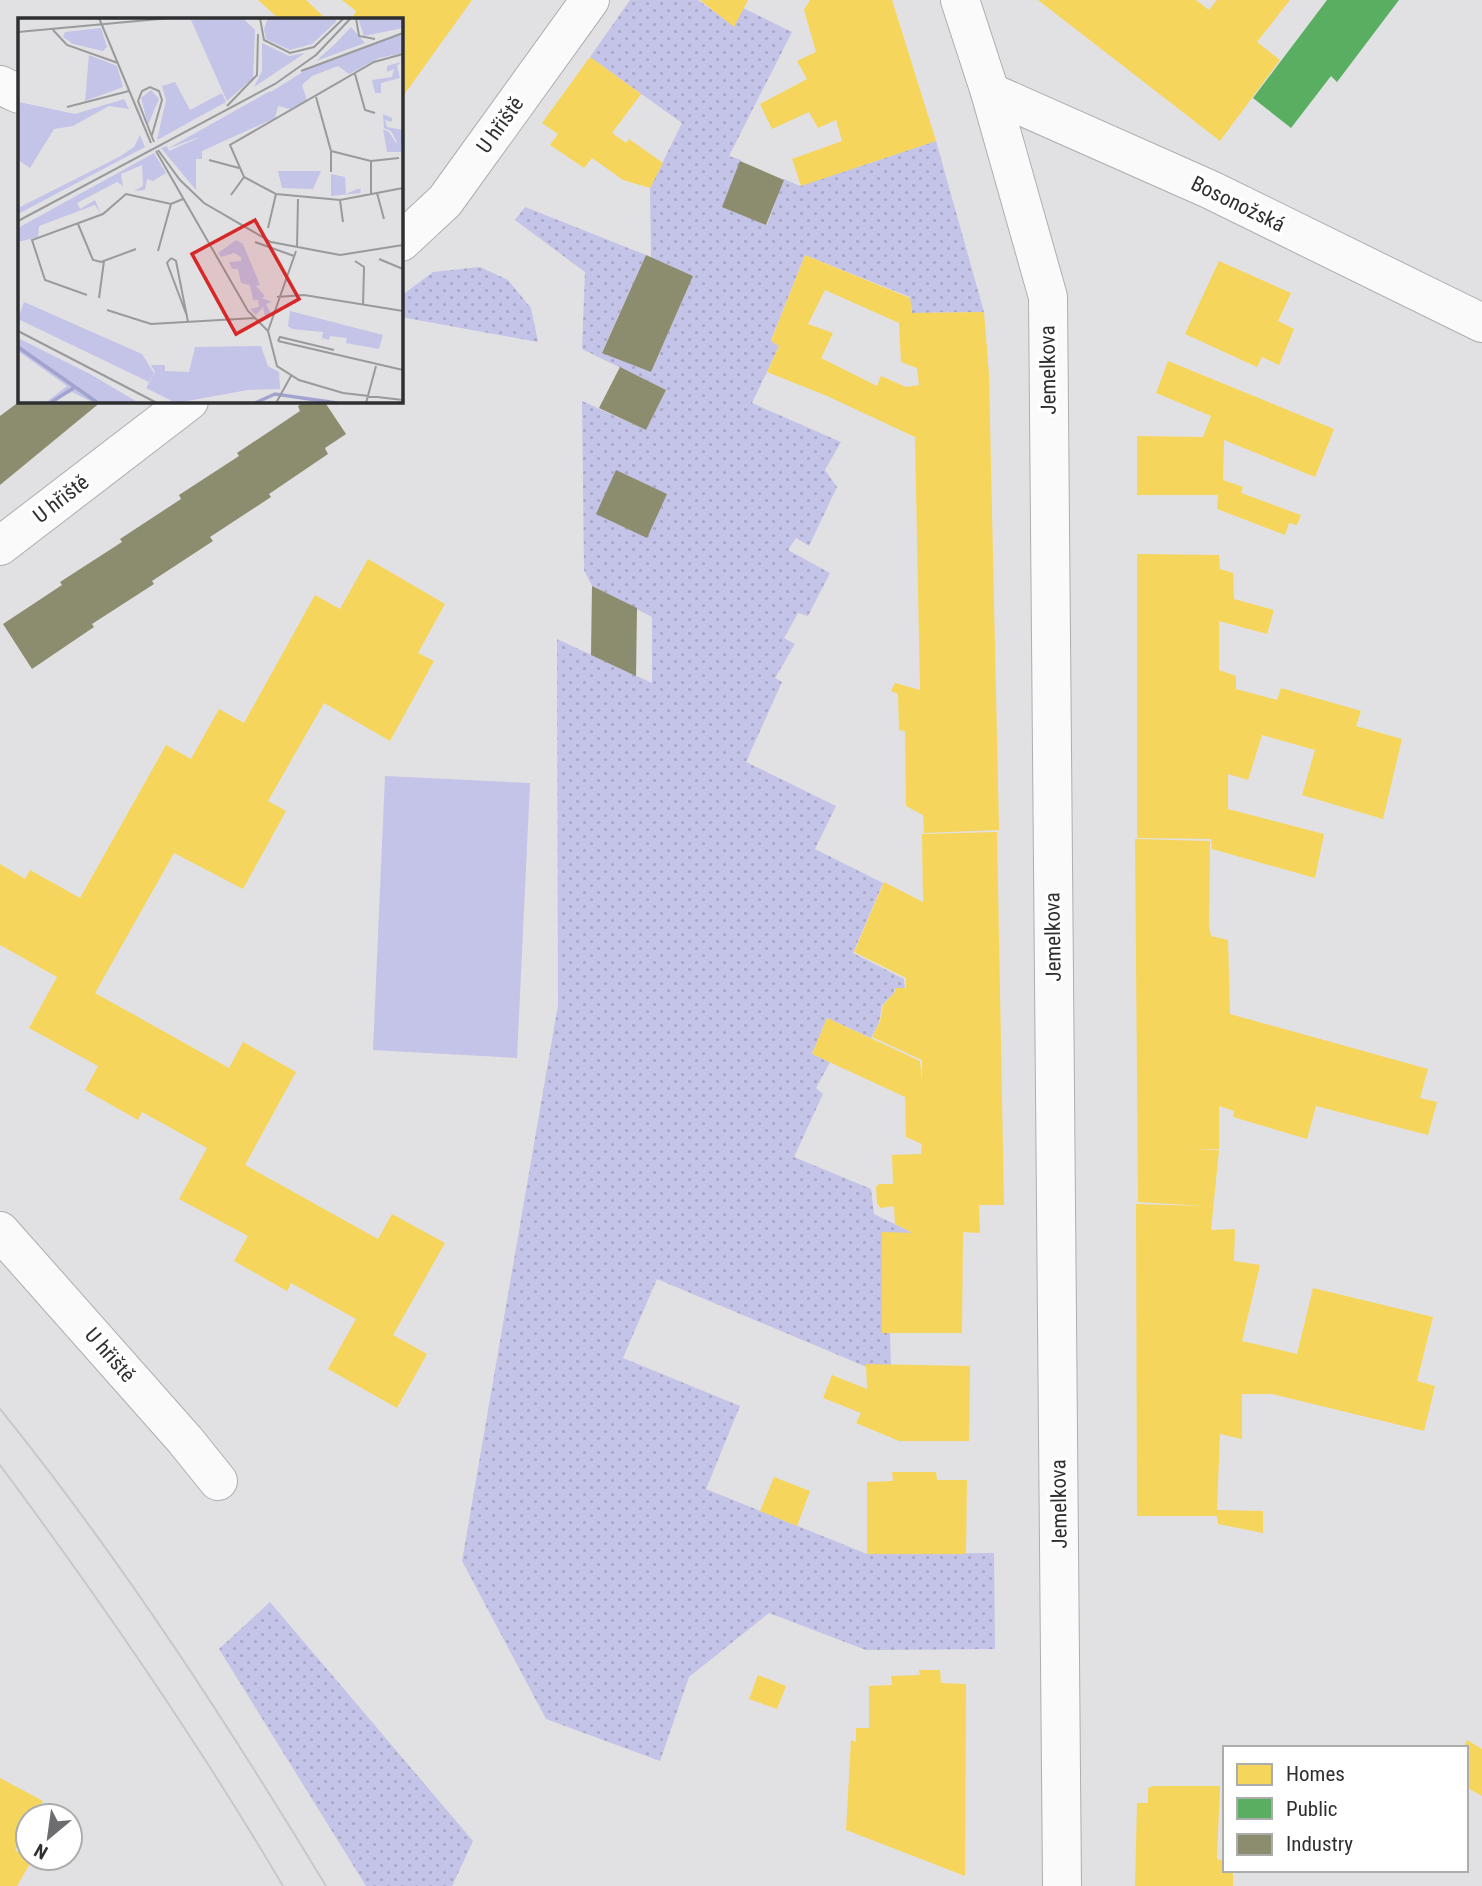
<svg xmlns="http://www.w3.org/2000/svg" width="1482" height="1886" font-family="'Roboto Condensed',sans-serif">
	<defs>
		<pattern id="green-dots" width="8" height="8" patternUnits="userSpaceOnUse" patternTransform="scale(1.75)"><rect width="8" height="8" fill="#c4c3e8"/><path d="M2 2h.1M6 6h.1" fill="none" stroke="#a9a8c7" stroke-width="1.8" stroke-linecap="round"/></pattern>
	</defs>
	<rect width="100%" height="100%" fill="#e1e1e3"/>
	<g fill="url(#green-dots)">
		<path d="M 630,0 L 698,0 L 733,25 L 743,8 L 792,32 L 729,156 L 741,160 L 724,207 L 767,225 L 784,179 L 800,186 L 936,141 L 984,312 L 912,313 L 910,297 L 805,255 L 771,340 L 779,346 L 752,403 L 841,442 L 825,470 L 837,487 L 809,546 L 796,538 L 788,550 L 830,573 L 808,616 L 798,613 L 784,638 L 795,644 L 775,678 L 782,682 L 746,762 L 836,806 L 815,849 L 883,883 L 853,953 L 904,979 L 905,989 L 894,989 L 894,993 L 882,1005 L 879,1023 L 871,1038 L 827,1018 L 812,1054 L 830,1062 L 816,1088 L 823,1094 L 794,1157 L 871,1189 L 874,1214 L 913,1233 L 882,1233 L 882,1333 L 890,1333 L 891,1367 L 869,1368 L 657,1279 L 623,1358 L 740,1406 L 706,1489 L 867,1554 L 994,1553 L 995,1649 L 866,1650 L 769,1613 L 689,1677 L 660,1761 L 546,1719 L 462,1561 L 558,1005 L 557,639 L 652,683 L 652,617 L 592,586 L 584,570 L 582,401 L 646,430 L 666,390 L 582,349 L 585,272 L 515,220 L 525,207 L 646,255 L 602,352 L 651,372 L 693,276 L 651,258 L 650,188 L 682,123 L 590,57 Z"/>
		<path d="M 480,267 L 508,280 L 531,308 L 538,342 L 401,317 L 401,296 L 433,272 Z"/>
		<path d="M 270,1602 L 473,1841 L 452,1886 L 366,1886 L 219,1649 Z"/>
	</g>
	<path fill="#c4c3e8" d="M 385,776 L 530,783 L 517,1058 L 373,1050 Z"/>
	<g fill="#f6d55c" fill-rule="evenodd">
		<path d="M 258,0 L 306,0 L 326,19 L 279,19 Z"/>
		<path d="M 342,0 L 472,0 L 401,99 L 401,19 L 352,19 L 356,11 Z"/>
		<path d="M 700,0 L 748,0 L 734,27 Z"/>
		<path d="M 810,0 L 892,0 L 936,141 L 801,186 L 792,159 L 842,141 L 836,120 L 818,128 L 809,112 L 772,129 L 760,104 L 807,79 L 797,61 L 816,52 L 804,10 Z"/>
		<path d="M 1038,0 L 1196,0 L 1209,10 L 1217,0 L 1290,0 L 1257,42 L 1280,60 L 1220,141 Z"/>
		<path d="M 590,57 L 641,94 L 612,133 L 626,143 L 629,139 L 663,163 L 650,188 L 623,180 L 592,158 L 584,168 L 550,145 L 558,134 L 542,123 Z"/>
		<path d="M 805,255 L 910,298 L 912,313 L 984,312 L 989,375 L 999,830 L 924,833 L 923,815 L 906,806 L 905,731 L 899,730 L 898,694 L 891,691 L 895,683 L 920,690 L 915,437 L 827,396 L 767,372 L 779,346 L 771,341 ZM 825,290 L 899,323 L 901,362 L 917,368 L 919,385 L 906,387 L 881,376 L 877,386 L 821,358 L 833,333 L 808,324 Z"/>
		<path d="M 1219,261 L 1291,293 L 1278,321 L 1294,329 L 1279,365 L 1262,357 L 1257,367 L 1185,334 Z"/>
		<path d="M 1168,361 L 1334,429 L 1315,477 L 1224,440 L 1223,480 L 1243,487 L 1241,493 L 1301,515 L 1297,525 L 1289,523 L 1285,535 L 1217,509 L 1218,495 L 1137,495 L 1137,436 L 1203,437 L 1211,416 L 1156,393 Z"/>
		<path d="M 1137,554 L 1219,555 L 1220,569 L 1233,573 L 1234,599 L 1274,610 L 1267,634 L 1219,621 L 1219,670 L 1236,676 L 1236,689 L 1277,700 L 1281,688 L 1361,711 L 1356,726 L 1402,739 L 1383,819 L 1302,795 L 1315,750 L 1262,735 L 1248,780 L 1228,774 L 1228,809 L 1324,834 L 1315,878 L 1212,849 L 1211,839 L 1137,838 Z"/>
		<path d="M 368,559 L 445,604 L 418,653 L 434,661 L 390,741 L 324,703 L 268,801 L 286,811 L 243,889 L 174,853 L 95,993 L 229,1068 L 243,1042 L 296,1072 L 245,1165 L 378,1239 L 392,1214 L 445,1243 L 393,1335 L 427,1354 L 397,1408 L 328,1369 L 356,1319 L 291,1283 L 287,1291 L 234,1261 L 248,1236 L 179,1199 L 207,1148 L 142,1112 L 138,1120 L 85,1090 L 98,1066 L 29,1028 L 57,977 L 0,945 L 0,864 L 25,879 L 30,870 L 80,898 L 166,745 L 191,759 L 219,709 L 244,723 L 315,595 L 340,609 Z"/>
		<path d="M 997,832 L 1004,1205 L 979,1205 L 980,1233 L 963,1232 L 962,1333 L 882,1333 L 882,1232 L 913,1233 L 895,1224 L 894,1206 L 881,1208 L 877,1204 L 876,1187 L 879,1184 L 893,1184 L 892,1155 L 921,1154 L 922,1144 L 906,1137 L 905,1097 L 812,1054 L 827,1018 L 920,1061 L 922,1081 L 922,1060 L 872,1037 L 880,1021 L 883,1005 L 895,992 L 895,988 L 906,988 L 906,978 L 854,952 L 884,882 L 923,902 L 922,834 Z"/>
		<path d="M 1135,839 L 1210,841 L 1209,925 L 1211,936 L 1228,940 L 1230,1014 L 1428,1069 L 1420,1098 L 1437,1102 L 1428,1135 L 1316,1106 L 1307,1139 L 1233,1117 L 1234,1111 L 1219,1106 L 1219,1149 L 1193,1150 L 1219,1150 L 1211,1230 L 1235,1229 L 1234,1261 L 1260,1265 L 1242,1341 L 1297,1354 L 1313,1288 L 1433,1317 L 1417,1381 L 1435,1386 L 1424,1431 L 1272,1394 L 1242,1394 L 1242,1439 L 1220,1434 L 1217,1510 L 1263,1511 L 1263,1533 L 1218,1524 L 1217,1516 L 1137,1516 L 1136,1204 L 1205,1206 L 1138,1202 Z"/>
		<path d="M 866,1364 L 970,1366 L 969,1441 L 899,1441 L 856,1423 L 861,1413 L 823,1398 L 832,1375 L 867,1389 Z"/>
		<path d="M 892,1472 L 936,1472 L 937,1480 L 967,1480 L 966,1554 L 867,1554 L 867,1482 L 893,1481 Z"/>
		<path d="M 774,1477 L 810,1491 L 797,1526 L 760,1511 Z"/>
		<path d="M 919,1670 L 940,1670 L 941,1683 L 966,1684 L 965,1876 L 846,1830 L 851,1740 L 856,1742 L 856,1728 L 869,1728 L 869,1686 L 892,1685 L 891,1676 L 920,1675 Z"/>
		<path d="M 758,1675 L 786,1686 L 777,1709 L 749,1699 Z"/>
		<path d="M 1467,1740 L 1482,1749 L 1482,1796 L 1466,1787 L 1466,1748 L 1463,1748 Z"/>
		<path d="M 0,1778 L 43,1801 L 34,1816 L 28,1816 L 28,1827 L 15,1850 L 32,1860 L 17,1886 L 0,1886 Z"/>
		<path d="M 1154,1786 L 1220,1786 L 1217,1859 L 1225,1861 L 1225,1870 L 1233,1870 L 1233,1886 L 1135,1886 L 1137,1803 L 1148,1803 L 1148,1788 Z"/>
	</g>
	<path fill="#5aae61" d="M 1327,0 L 1399,0 L 1337,82 L 1331,76 L 1291,128 L 1253,98 Z"/>
	<g fill="#8c8c6e">
		<path d="M 740,161 L 784,180 L 766,225 L 722,207 Z"/>
		<path d="M 646,255 L 693,276 L 651,372 L 602,353 Z"/>
		<path d="M 620,367 L 666,390 L 646,430 L 599,408 Z"/>
		<path d="M 20,401 L 102,401 L 0,485 L 0,416 Z"/>
		<path d="M 306,401 L 324,401 L 346,434 L 325,448 L 328,454 L 269,494 L 271,497 L 210,537 L 213,541 L 152,581 L 154,584 L 92,624 L 94,627 L 32,669 L 3,624 L 62,585 L 60,582 L 122,542 L 120,539 L 181,499 L 179,495 L 239,456 L 237,453 L 300,411 L 298,406 Z"/>
		<path d="M 616,470 L 667,494 L 647,538 L 596,514 Z"/>
		<path d="M 592,586 L 637,608 L 636,676 L 591,655 Z"/>
	</g>
	<g fill="none" stroke-linecap="round" stroke-linejoin="round">
		<g stroke="#aeaeb0" stroke-width="40">
			<g id="minor">
				<path d="M 0,85 L 19,94"/>
				<path d="M 990,92 L 1211,190 L 1482,323"/>
				<path d="M 401,242 L 445,201 L 590,0"/>
				<path d="M 0,546 L 189,401"/>
				<path d="M 0,1231 L 185,1440 L 218,1481"/>
			</g>
		</g>
		<g stroke="#aeaeb0" stroke-width="40">
			<path id="tertiary" d="M 960,0 L 990,92 L 1048,297 L 1062,1886"/>
		</g>
		<use href="#minor" stroke="#fafafb" stroke-width="38"/>
		<use href="#tertiary" stroke="#fafafb" stroke-width="38"/>
		<g stroke="#c8c8ca" stroke-width="2">
			<path d="M 0,1409 C 121,1559 226,1721 326,1886"/>
			<path d="M 0,1465 C 101,1601 197,1740 283,1886"/>
		</g>
	</g>
	<g text-anchor="middle" dominant-baseline="central" stroke-width="7" stroke-linejoin="round" paint-order="stroke">
		<g font-size="21" fill="#2e2f30" stroke="#fff">
			<text transform="translate(500 125) rotate(-54)">U hřiště</text>
			<text transform="translate(1238 204) rotate(26)">Bosonožská</text>
			<text transform="translate(1048 370) rotate(-91)">Jemelkova</text>
			<text transform="translate(61 499) rotate(-38)">U hřiště</text>
			<text transform="translate(1053 937) rotate(-91)">Jemelkova</text>
			<text transform="translate(110 1355) rotate(49)">U hřiště</text>
			<text transform="translate(1059 1504) rotate(-91)">Jemelkova</text>
		</g>
	</g>
	<g transform="translate(18 18)">
		<rect width="385" height="385" fill="#e1e1e3"/>
		<path d="M 225,0 L 237,12 L 235,60 L 209,83 L 173,2 ZM 250,0 L 318,0 L 318,4 L 294,26 L 272,32 L 248,21 L 246,11 ZM 340,0 L 385,0 L 385,10 L 346,18 ZM 333,9 L 347,25 L 298,43 L 317,26 ZM 385,16 L 385,35 L 361,40 L 331,56 L 320,48 L 294,58 L 284,67 L 289,82 L 272,91 L 260,88 L 257,100 L 184,133 L 184,141 L 178,141 L 178,172 L 143,130 L 149,128 L 151,133 L 178,121 L 291,50 ZM 244,25 L 271,38 L 287,35 L 236,69 L 244,53 ZM 71,37 L 99,48 L 105,69 L 67,83 ZM 383,44 L 379,48 L 382,60 L 363,65 L 363,75 L 357,75 L 354,62 L 374,59 L 376,51 L 369,54 L 369,48 ZM 157,64 L 172,92 L 204,75 L 208,84 L 139,122 L 148,82 L 144,68 ZM 133,72 L 141,81 L 130,107 L 123,80 ZM 106,81 L 111,91 L 91,88 L 55,108 L 36,111 L 12,150 L 0,142 L 1,84 L 57,96 ZM 365,96 L 374,100 L 374,104 L 367,102 L 369,109 L 385,112 L 383,134 L 369,134 L 365,111 L 371,114 L 378,125 L 379,124 L 373,113 L 366,110 ZM 122,117 L 127,129 L 0,196 L 2,189 L 101,139 L 116,129 ZM 136,135 L 148,155 L 135,163 L 129,161 L 127,172 L 116,173 L 125,168 L 124,147 L 103,156 L 105,168 L 99,164 L 59,185 L 62,191 L 77,182 L 83,196 L 77,187 L 21,208 L 20,219 L 0,224 L 0,210 ZM 313,156 L 327,159 L 328,176 L 339,171 L 343,171 L 342,175 L 313,178 ZM 218,222 L 225,226 L 242,267 L 238,268 L 247,278 L 244,280 L 254,284 L 248,286 L 254,298 L 247,298 L 245,289 L 238,297 L 232,291 L 241,289 L 240,282 L 235,282 L 232,267 L 223,265 L 220,251 L 214,251 L 211,244 L 223,243 L 223,239 L 216,235 L 203,239 L 200,235 ZM 6,284 L 124,336 L 136,355 L 131,364 L 0,301 ZM 272,293 L 365,317 L 361,331 L 328,325 L 329,320 L 312,318 L 311,322 L 304,320 L 305,314 L 274,311 L 270,308 ZM 0,320 L 72,356 L 121,385 L 76,385 L 54,374 L 27,385 L 49,368 L 0,333 Z" fill="#c4c3e8"/>
		<path d="M 83,10 L 89,29 L 85,33 L 55,26 L 45,19 L 47,14 ZM 252,73 L 253,77 L 207,105 L 208,109 L 149,131 Z" fill="#c4c3e8"/>
		<path d="M 260,153 L 303,153 L 295,171 L 264,170 ZM 243,328 L 250,348 L 261,354 L 262,371 L 230,372 L 158,385 L 128,370 L 137,354 L 133,347 L 147,347 L 147,353 L 171,354 L 177,329 Z" fill="#c4c3e8"/>
		<path fill="none" stroke="#a3a3cf" stroke-width="3.5" d="M 0,329 L 80,385M 32,385 L 57,369M 237,385 L 257,376 L 319,385"/>
		<path fill="none" stroke="#999a9b" stroke-width="2" d="M 81,0 L 133,125M 242,0 L 246,22 L 272,35 L 296,29 L 326,0M 338,0 L 341,18 L 357,21M 35,12 L 49,27 L 100,45M 0,14 L 152,0M 385,36 L 356,44 L 212,127 L 226,159 L 258,176 L 322,182 L 385,170M 283,53 L 385,15M 337,56 L 347,92 L 357,95M 298,79 L 313,133 L 313,154M 209,88 L 239,57 L 240,16M 49,89 L 111,73M 134,117 L 144,82 L 141,73 L 132,69 L 124,73 L 120,83 L 136,124M 140,132 L 162,162 L 186,185 L 253,224 L 322,237 L 385,227M 138,133 L 230,293 L 250,313 L 259,348 L 281,362 L 325,375 L 385,382M 313,133 L 353,143 L 353,176M 191,142 L 221,150M 353,143 L 381,140M 359,175 L 366,201M 213,177 L 226,159M 322,182 L 325,204M 0,203 L 257,66 L 298,37 L 333,0M 60,206 L 75,242 L 83,244 L 118,231M 250,210 L 258,176M 237,224 L 276,238M 279,229 L 280,181M 140,233 L 153,186M 153,240 L 158,243 L 170,304M 153,240 L 149,245 L 169,298M 361,241 L 385,251M 337,243 L 346,249 L 345,288M 69,277 L 27,262 L 14,222 L 85,196 L 108,176 L 153,186 L 165,181M 259,279 L 286,277 L 385,293M 81,280 L 86,243M 89,292 L 133,306 L 237,300M 0,313 L 139,385M 250,313 L 278,233M 260,323 L 385,352M 260,323 L 262,319 L 316,332M 258,385 L 273,358M 348,385 L 358,348"/>
		<path fill="#d62828" fill-opacity="0.15" stroke="#d62828" stroke-width="3.5" d="M 237,202 L 281,281 L 218,316 L 174,236 Z"/>
		<rect width="385" height="385" fill="none" stroke="#2e2f30" stroke-width="3.5"/>
	</g>
	<rect x="1223" y="1746" width="245" height="126" fill="#ffffff" stroke="#abacac" stroke-width="2"/>
	<rect x="1237" y="1764" width="35" height="21" fill="#f6d55c" stroke="#abacac" stroke-width="2"/>
	<text x="1286" y="1781" font-size="21" fill="#2e2f30">Homes</text>
	<rect x="1237" y="1798" width="35" height="21" fill="#5aae61" stroke="#abacac" stroke-width="2"/>
	<text x="1286" y="1816" font-size="21" fill="#2e2f30">Public</text>
	<rect x="1237" y="1834" width="35" height="21" fill="#8c8c6e" stroke="#abacac" stroke-width="2"/>
	<text x="1286" y="1851" font-size="21" fill="#2e2f30">Industry</text>
	<g transform="translate(49 1837) rotate(209)"><circle r="33" fill="#ffffff" stroke="#abacac" stroke-width="2"/>
	<path d="M0-5L12 26L0 18L-12 26Z" fill="#6d6d6f"/>
	<text y="-10" font-size="19" font-weight="bold" text-anchor="middle" fill="#2e2f30">N</text>
	</g>
</svg>
